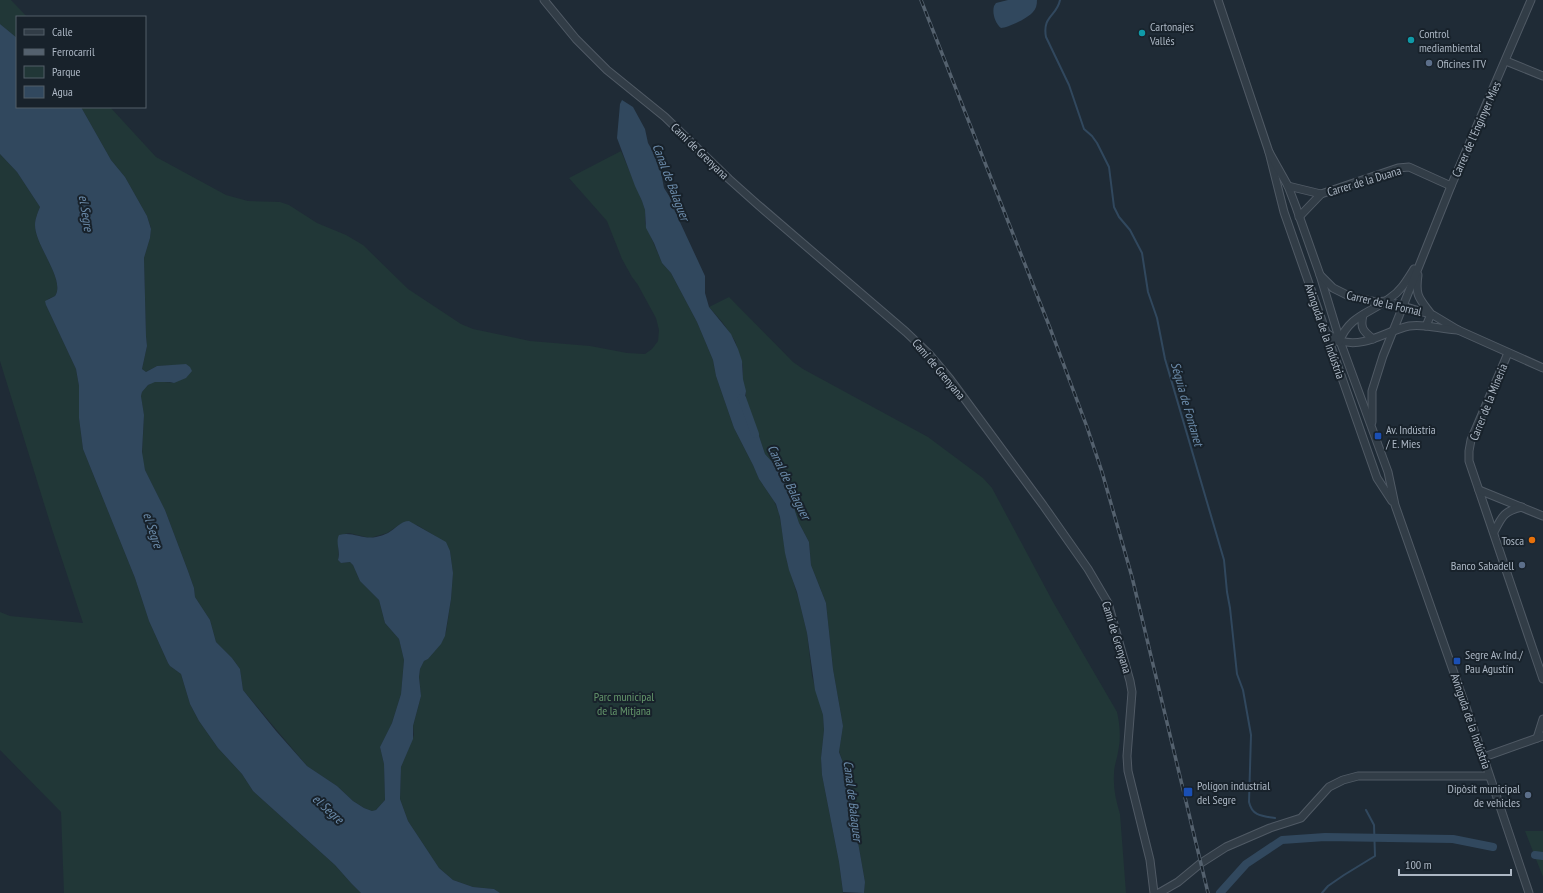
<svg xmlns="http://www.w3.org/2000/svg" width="1543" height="893" font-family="'PT Sans Narrow',sans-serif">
	<rect width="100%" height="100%" fill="#1f2b36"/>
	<g fill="#213737">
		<path d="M 0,0 L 11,0 L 27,17 L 17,17 L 17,38 L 0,24 Z"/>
		<path d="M 81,107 L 110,107 L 156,157 L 226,195 L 248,201 L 280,202 L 289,205 L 317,223 L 346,235 L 363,245 L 408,289 L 461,324 L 473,329 L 530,341 L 590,346 L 627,353 L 645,354 L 652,349 L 658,341 L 659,330 L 656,318 L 638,285 L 632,277 L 622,259 L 607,221 L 569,178 L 621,151 L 642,201 L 645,210 L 645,223 L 662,263 L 671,273 L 697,322 L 713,360 L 716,376 L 734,428 L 753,465 L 759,479 L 774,501 L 779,513 L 787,562 L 799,600 L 807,633 L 812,676 L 823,715 L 824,730 L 821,758 L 822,775 L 839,862 L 843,893 L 500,893 L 494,889 L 473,887 L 453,880 L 439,868 L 408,821 L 400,799 L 401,767 L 414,735 L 413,726 L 421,696 L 419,677 L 420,669 L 424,661 L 428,659 L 443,640 L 446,632 L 451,599 L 453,573 L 450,551 L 435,536 L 417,525 L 402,523 L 387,533 L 370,538 L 349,533 L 340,535 C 336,544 340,551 338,560 L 341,563 L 350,562 L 353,565 L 360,581 L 379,600 L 385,623 L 399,639 L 404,660 L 401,694 L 392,723 L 380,747 L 384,764 L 385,800 L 376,810 L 372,811 L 364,808 L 353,801 L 337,786 L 307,766 L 243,690 L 240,669 L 232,658 L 216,642 L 210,620 L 195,597 L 194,588 L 188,571 L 165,510 L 145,470 L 142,456 L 144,416 L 141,396 L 142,392 L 148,385 L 155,381 L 174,383 L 178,365 L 157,366 L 146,372 L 142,369 L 147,346 L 146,336 L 144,258 L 150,238 L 151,228 L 147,216 L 125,177 L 111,160 Z"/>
		<path d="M 0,154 L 17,172 L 40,207 C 38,212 35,219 35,225 C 35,246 66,280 55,296 L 48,299 L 46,305 L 76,369 L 79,386 L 79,418 L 83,449 L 135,578 L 149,621 L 168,663 L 170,666 L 181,674 L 190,704 L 199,721 L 218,748 L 242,774 L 253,791 L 335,865 L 351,883 L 361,893 L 64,893 L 61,812 L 0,750 L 0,612 L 10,616 L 83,623 L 51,526 L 0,361 Z"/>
		<path d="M 729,297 L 793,362 L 803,369 L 928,437 L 983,478 L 992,488 L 1053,602 L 1117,712 C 1120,725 1121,739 1118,752 C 1117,759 1114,766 1114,774 C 1113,788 1116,801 1120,814 L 1126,893 L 864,893 L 865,882 L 845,768 L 839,751 L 843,726 L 833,669 L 826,603 L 811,565 L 809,542 L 799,523 L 795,511 L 794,494 L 792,486 L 787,478 L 765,454 L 758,433 L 750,423 L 744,403 L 746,395 L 743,379 L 743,366 L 735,341 L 723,323 L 709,307 Z"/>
		<path d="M 1525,831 L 1543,831 L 1543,877 Z"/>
	</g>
	<g fill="#31485e">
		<path d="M 1008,0 L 1037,0 C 1037,5 1036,9 1033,12 C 1028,18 1008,28 1001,28 C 995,23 992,13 994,6 L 996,3 Z"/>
		<path d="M 0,24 L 17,38 L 17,107 L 81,107 L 111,160 L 125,177 L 147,216 L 151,229 L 150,238 L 144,258 L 146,336 L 147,346 L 142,369 L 146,372 L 157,366 L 186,364 L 190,367 L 192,371 L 186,378 L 174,383 L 170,382 L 155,382 L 148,385 L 142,392 L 141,396 L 144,415 L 142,452 L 145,470 L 165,510 L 188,571 L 194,588 L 195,597 L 210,620 L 216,642 L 232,658 L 240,669 L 243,690 L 276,731 L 307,766 L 337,786 L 353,801 L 364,808 L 372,811 L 376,810 L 385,800 L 384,764 L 380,747 L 392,723 L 401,694 L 404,660 L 399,639 L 385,623 L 379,600 L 360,581 L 353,565 L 350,562 L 341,563 L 338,560 C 341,551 335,543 339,535 C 352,531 363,540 376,537 C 380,536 384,535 388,533 C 395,529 401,521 409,521 L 446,542 L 450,551 L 453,573 L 451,599 L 445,636 L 441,644 L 428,659 L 424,661 L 420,669 L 419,677 L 421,696 L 413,726 L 413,739 L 401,767 L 400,799 L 408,821 L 439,868 L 453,880 L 473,887 L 494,889 L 500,893 L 361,893 L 351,883 L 335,865 L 253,791 L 242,774 L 218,748 L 199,721 L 190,704 L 181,674 L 170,666 L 168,663 L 149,621 L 135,578 L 83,449 L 79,418 L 79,386 L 76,369 L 46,305 L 45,301 L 55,296 C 66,280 35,246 35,225 C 35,219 38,212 40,207 L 17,172 L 0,154 Z"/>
		<path d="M 622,100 L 633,107 L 645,129 L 648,143 L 659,162 L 664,188 L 671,199 L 679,220 L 705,276 L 705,293 L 709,307 L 731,334 L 738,349 L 742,361 L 743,379 L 746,391 L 744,403 L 750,423 L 758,433 L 765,454 L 787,478 L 793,490 L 795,511 L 799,523 L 809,542 L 811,565 L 826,603 L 833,669 L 843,726 L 839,752 L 845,768 L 865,882 L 864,893 L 843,892 L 839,862 L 822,775 L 821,758 L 824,730 L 823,715 L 815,690 L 807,633 L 797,592 L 789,570 L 785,553 L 780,517 L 776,504 L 759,479 L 753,465 L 734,428 L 716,376 L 713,360 L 697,322 L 671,273 L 662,263 L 654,243 L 646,228 L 645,210 L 642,201 L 635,186 L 617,138 L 620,104 Z"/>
	</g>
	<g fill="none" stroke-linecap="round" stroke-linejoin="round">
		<g stroke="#31485e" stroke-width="2">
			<path d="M 1060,0 C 1057,16 1042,16 1046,37 L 1069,85 L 1084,129 L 1092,136 L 1097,143 L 1109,167 L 1114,207 L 1119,217 L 1130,230 L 1142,253 L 1148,292 L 1157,318 L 1165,359 L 1224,560 L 1227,592 L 1230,608 L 1237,674 L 1243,690 L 1251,735 L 1249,802 C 1252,816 1262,816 1275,818"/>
			<path d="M 1322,893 L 1328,886 L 1344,875 L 1375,856 L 1374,825 L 1366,810"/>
		</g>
		<g stroke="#31485e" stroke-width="8">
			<path d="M 742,398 L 755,434"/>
			<path d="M 1535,855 L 1543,856"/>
			<path d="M 1220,893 L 1246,864 L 1282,840 L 1325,837 L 1453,839 L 1493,847"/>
		</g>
		<g stroke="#505a65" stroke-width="9">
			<g id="street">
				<path d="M 544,0 L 576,39 L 607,70 L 665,117 L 729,179 L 757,204 L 906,332 L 929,354 L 950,379 L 1043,505 L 1088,569 L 1108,603 L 1130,681 L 1132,692 L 1127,756 L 1128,771 L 1150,860 L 1154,893"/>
				<path d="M 1218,0 L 1269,152 L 1284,212 L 1335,358 L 1377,478 L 1392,501"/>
				<path d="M 1506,61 L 1543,76"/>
				<path d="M 1269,152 L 1288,186 L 1296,207 L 1320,275 L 1340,341 L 1388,472 L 1395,505 L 1481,750 L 1529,893"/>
				<path d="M 1288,186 L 1321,194"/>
				<path d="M 1299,217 L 1321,194 L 1398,168 L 1409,167 L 1451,186"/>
				<path d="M 1320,275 L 1333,288 L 1351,297 L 1376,302 L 1386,301 L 1433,315 L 1458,330 L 1543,368"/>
				<path d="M 1418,275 C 1415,296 1419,298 1431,314 L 1426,326"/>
				<path d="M 1363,315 C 1360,328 1363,331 1373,339"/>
				<path d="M 1325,332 C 1330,335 1336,340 1341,341 C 1365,348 1386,331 1409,326 C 1425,323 1442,330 1458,330"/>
				<path d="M 1339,342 C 1350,315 1369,314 1390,298 C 1401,291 1407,280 1414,269"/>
				<path d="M 1508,353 L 1471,440 L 1469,451 L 1469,461 L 1543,679"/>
				<path d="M 1372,422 L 1372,391 L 1383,356 L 1451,186 L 1531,0"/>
				<path d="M 1479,490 L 1543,516"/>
				<path d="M 1494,532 C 1502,516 1504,511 1522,507"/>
				<path d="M 1537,738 L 1543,719"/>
				<path d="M 1484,757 L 1543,736"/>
				<path d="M 1159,893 L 1178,882 L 1201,863 L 1226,847 L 1270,828 L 1301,818 L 1329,787 L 1343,780 L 1358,776 L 1489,776"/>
			</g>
		</g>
		<use href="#street" stroke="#323d47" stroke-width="7"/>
		<g stroke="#54616e" stroke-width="3.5">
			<path id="rail" d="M 921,0 L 1050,328 L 1087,427 L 1102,472 L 1132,577 L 1208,893"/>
		</g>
		<use href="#rail" stroke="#18222b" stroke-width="2" stroke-dasharray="6" stroke-linecap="butt"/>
	</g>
	<g fill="#0f9aa8" stroke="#18222b" stroke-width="1.5">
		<circle cx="1142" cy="33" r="4"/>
		<circle cx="1411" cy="40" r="4"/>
	</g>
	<g fill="#5c6f8a" stroke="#18222b" stroke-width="1.5">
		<circle cx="1429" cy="63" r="4"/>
		<circle cx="1522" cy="565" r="4"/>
		<circle cx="1528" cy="795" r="4"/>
	</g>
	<g fill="#1a4fb4" stroke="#18222b" stroke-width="1.5">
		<rect x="1374" y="432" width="8" height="8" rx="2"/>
		<rect x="1453" y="657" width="8" height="8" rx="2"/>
		<rect x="1183" y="787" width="10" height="10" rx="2"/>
	</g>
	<circle fill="#e8710a" stroke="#18222b" stroke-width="1.5" cx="1532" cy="540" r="4"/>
	<g text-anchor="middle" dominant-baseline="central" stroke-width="4" stroke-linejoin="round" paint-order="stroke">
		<g font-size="12" fill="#acb7c4" stroke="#18222b" text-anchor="start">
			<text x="1150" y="26">Cartonajes<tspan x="1150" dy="14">Vallés</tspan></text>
			<text x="1419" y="33">Control<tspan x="1419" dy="14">mediambiental</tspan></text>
			<text x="1437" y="63">Oficines ITV</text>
			<text x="1386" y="429">Av. Indústria<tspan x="1386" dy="14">/ E. Mies</tspan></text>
			<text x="1524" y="540" text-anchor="end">Tosca</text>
			<text x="1514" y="565" text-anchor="end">Banco Sabadell</text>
			<text x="1465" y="654">Segre Av. Ind./<tspan x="1465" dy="14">Pau Agustín</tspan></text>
			<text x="1197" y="785">Polígon industrial<tspan x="1197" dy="14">del Segre</tspan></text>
			<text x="1520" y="788" text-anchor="end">Dipòsit municipal<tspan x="1520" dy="14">de vehicles</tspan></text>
		</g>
		<g font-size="12" fill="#acb7c4" stroke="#18222b">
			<text transform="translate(1476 129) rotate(-66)">Carrer de l'Enginyer Mies</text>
			<text transform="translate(700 151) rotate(44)">Camí de Grenyana</text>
			<text transform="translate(1364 181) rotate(-17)">Carrer de la Duana</text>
			<text transform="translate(1384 303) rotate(13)">Carrer de la Fornal</text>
			<text transform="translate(1325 331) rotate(71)">Avinguda de la Indústria</text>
			<text transform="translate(939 369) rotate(50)">Camí de Grenyana</text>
			<text transform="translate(1488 402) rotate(-68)">Carrer de la Mineria</text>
			<text transform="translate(1117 637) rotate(73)">Camí de Grenyana</text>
			<text transform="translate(1471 721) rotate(71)">Avinguda de la Indústria</text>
		</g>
		<g font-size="12" fill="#63956a" stroke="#18222b">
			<text x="624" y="696">Parc municipal<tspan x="624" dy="14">de la Mitjana</tspan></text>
		</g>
		<g font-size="13" font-style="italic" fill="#6b8baa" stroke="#18222b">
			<text transform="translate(671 182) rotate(69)">Canal de Balaguer</text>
			<text transform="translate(86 213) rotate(81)">el Segre</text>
			<text transform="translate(1187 404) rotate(74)">Séquia de Fontanet</text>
			<text transform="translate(789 482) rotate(64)">Canal de Balaguer</text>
			<text transform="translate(153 530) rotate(72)">el Segre</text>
			<text transform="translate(853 801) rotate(83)">Canal de Balaguer</text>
			<text transform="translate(328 809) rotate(42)">el Segre</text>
		</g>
	</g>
	<rect x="16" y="16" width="130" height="92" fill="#18222b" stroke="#535e68"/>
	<rect x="24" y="29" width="20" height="6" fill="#323d47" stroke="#535e68"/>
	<text x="52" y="36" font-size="12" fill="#acb7c4">Calle</text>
	<rect x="24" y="49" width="20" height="6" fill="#54616e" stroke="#535e68"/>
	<text x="52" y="56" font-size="12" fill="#acb7c4">Ferrocarril</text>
	<rect x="24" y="66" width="20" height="12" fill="#213737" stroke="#535e68"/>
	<text x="52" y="76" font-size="12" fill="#acb7c4">Parque</text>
	<rect x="24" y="86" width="20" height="12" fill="#31485e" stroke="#535e68"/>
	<text x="52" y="96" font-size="12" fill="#acb7c4">Agua</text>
	<path d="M1399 869v6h112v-6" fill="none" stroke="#acb7c4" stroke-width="2"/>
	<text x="1405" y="869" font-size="12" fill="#acb7c4" stroke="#18222b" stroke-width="3" paint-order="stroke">100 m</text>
</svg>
